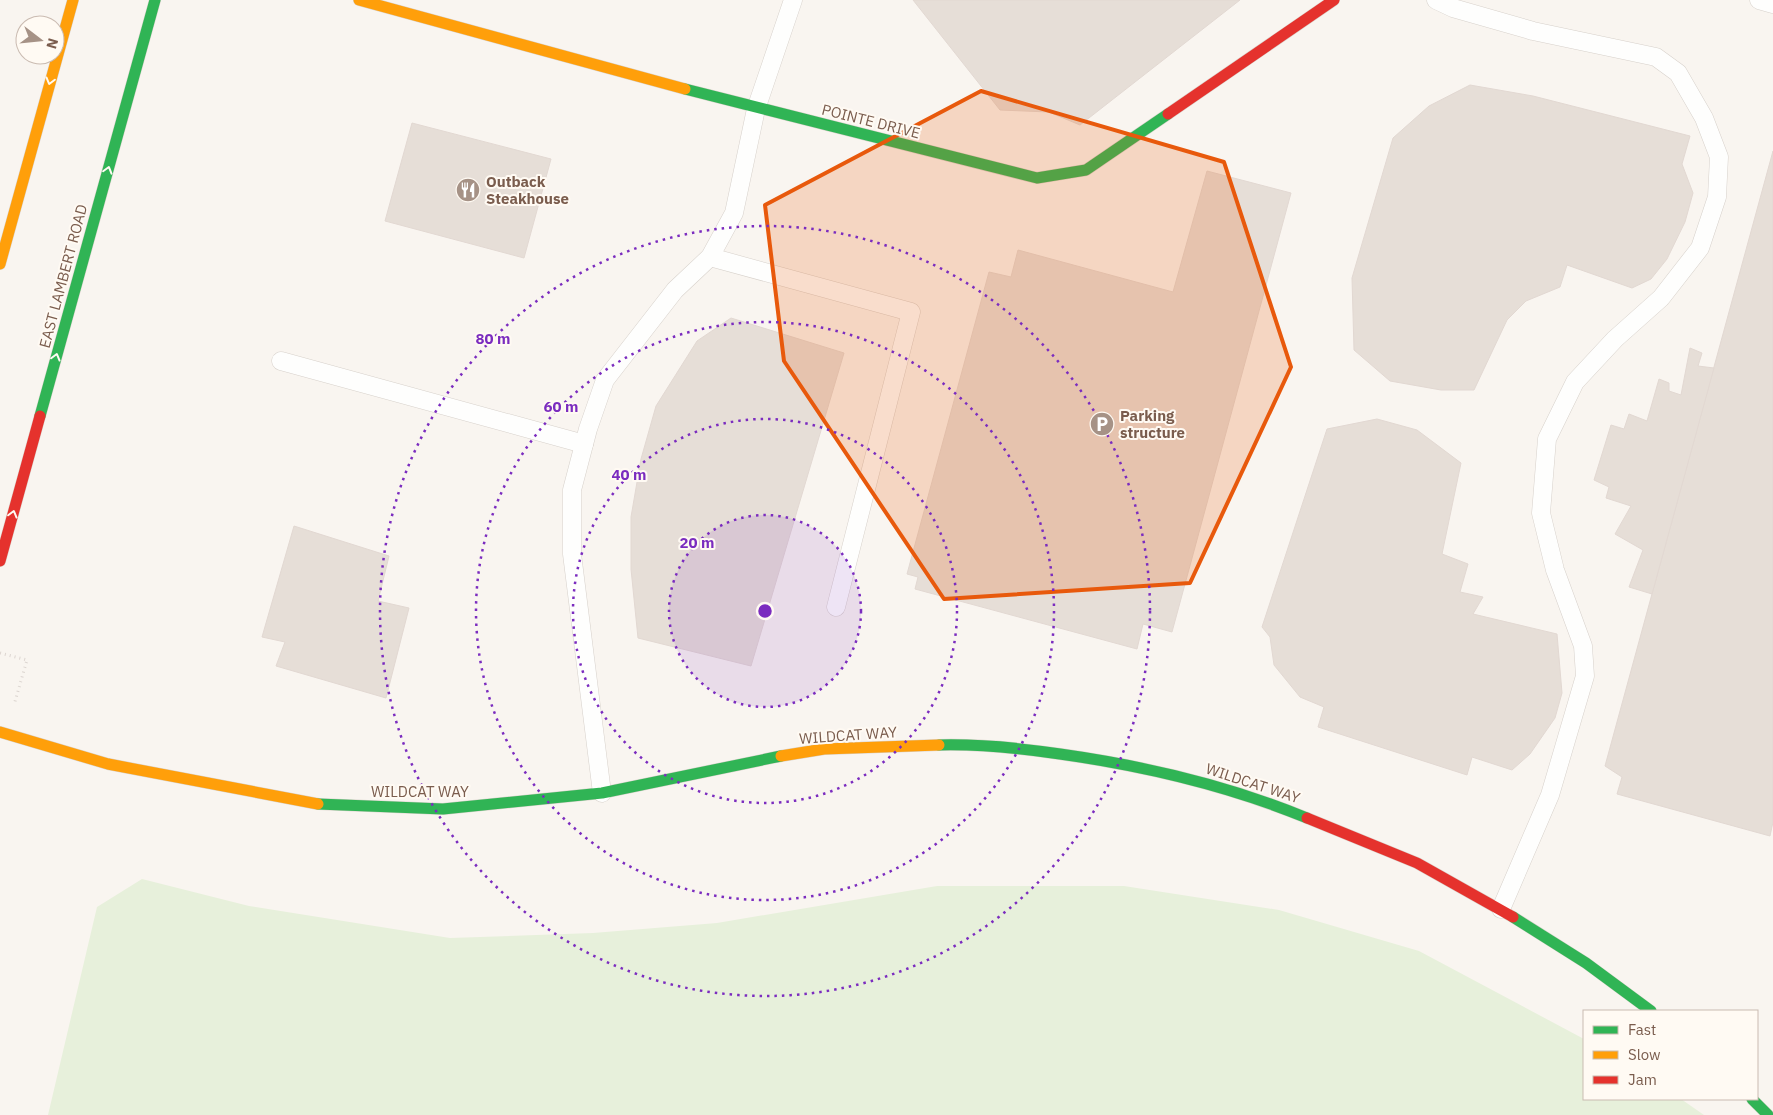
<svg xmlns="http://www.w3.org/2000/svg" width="1773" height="1115" font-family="'IBM Plex Sans',sans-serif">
	<rect width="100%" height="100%" fill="#f9f5f0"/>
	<path fill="#e7f0db" d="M 142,879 L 249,906 L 450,938 L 593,933 L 717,923 L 937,886 L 1124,886 L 1279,910 L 1419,951 L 1584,1039 L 1584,1099 L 1681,1099 L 1704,1115 L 48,1115 L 97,907 Z"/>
	<g fill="#e6ded7" stroke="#e2d8d2">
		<path d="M 913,0 L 1240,0 L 1080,125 L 1049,112 L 1000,110 Z"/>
		<path d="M 1470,85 L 1533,96 L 1690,136 L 1682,164 L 1693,193 L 1685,222 L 1667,259 L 1651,279 L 1632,288 L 1567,265 L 1560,287 L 1526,301 L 1507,320 L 1474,390 L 1441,390 L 1390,381 L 1354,350 L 1352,278 L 1393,138 L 1429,106 Z"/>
		<path d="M 412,123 L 551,159 L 524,258 L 385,221 Z"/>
		<path d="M 1773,151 L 1773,822 L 1770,836 L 1617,794 L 1622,777 L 1605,766 Z"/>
		<path d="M 1207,171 L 1291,193 L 1172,632 L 1143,624 L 1137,649 L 915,589 L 918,577 L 907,574 L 989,272 L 1011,277 L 1018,250 L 1173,292 Z"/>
		<path d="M 731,318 L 844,353 L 751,666 L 638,638 L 631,569 L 631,517 L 641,459 L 656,406 L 697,341 Z"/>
		<path d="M 1690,348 L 1702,353 L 1698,366 L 1714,368 L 1652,594 L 1629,587 L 1643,550 L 1615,534 L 1631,506 L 1606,498 L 1609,487 L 1594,480 L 1611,425 L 1624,429 L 1629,414 L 1647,421 L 1659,379 L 1669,383 L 1669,391 L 1681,395 Z"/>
		<path d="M 1377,419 L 1417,430 L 1461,463 L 1442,554 L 1468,564 L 1460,592 L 1483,597 L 1473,614 L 1557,634 L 1562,693 L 1555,718 L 1530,754 L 1512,770 L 1472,757 L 1467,775 L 1318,727 L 1324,707 L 1300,697 L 1274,665 L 1270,637 L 1262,627 L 1327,429 Z"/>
		<path d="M 294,526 L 389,556 L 378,601 L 409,608 L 386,698 L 276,666 L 285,642 L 262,637 Z"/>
	</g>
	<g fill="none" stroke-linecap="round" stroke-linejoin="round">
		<g stroke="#d7d1cb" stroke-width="19">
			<g id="lane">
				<path d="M 1436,0 L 1453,8 L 1533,31 L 1656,57 L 1678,73 L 1704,118 L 1719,157 L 1717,197 L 1700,248 L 1661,298 L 1615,339 L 1575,382 L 1547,439 L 1541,513 L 1555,570 L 1583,646 L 1585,676 L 1550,795 L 1501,909"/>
				<path d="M 1759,0 L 1773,4"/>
				<path d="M 710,257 L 911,312 L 836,607"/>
				<path d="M 281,361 L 584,444"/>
				<path d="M 602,793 L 572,554 L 572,490 L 588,429 L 605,380 L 675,290 L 710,257 L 734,213 L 756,109 L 793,0"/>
			</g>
		</g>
		<g stroke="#d9d2cb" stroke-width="12">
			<g id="fast">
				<path d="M 685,89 L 1037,178 L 1086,170 L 1168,114"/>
				<path d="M 40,416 L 155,0"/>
				<path d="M 939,745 C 980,744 1020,748 1060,754 C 1145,766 1227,785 1307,818"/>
				<path d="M 318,804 L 443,809 L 602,793 L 781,756"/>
				<path d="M 1513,917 L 1586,963 L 1651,1011"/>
				<path d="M 1752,1099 L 1768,1115"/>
			</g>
		</g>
		<g stroke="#d9d2cb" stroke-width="12">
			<g id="slow">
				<path d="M 359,0 L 685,89"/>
				<path d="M 0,264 L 73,0"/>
				<path d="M 0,732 L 108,764 L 318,804"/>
				<path d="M 781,756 L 824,749 L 939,745"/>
			</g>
		</g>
		<g stroke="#d9d2cb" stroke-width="12">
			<g id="jam">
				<path d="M 1168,114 L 1334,0"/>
				<path d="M 0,561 L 40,416"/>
				<path d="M 1307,818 L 1417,863 L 1513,917"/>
			</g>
		</g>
		<path stroke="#dcd5d0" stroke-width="3" stroke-dasharray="1 4" stroke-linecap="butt" d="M 0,653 L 27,660 L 14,705"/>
		<use href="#lane" stroke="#fefefd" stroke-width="18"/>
		<use href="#fast" stroke="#30b455" stroke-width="11"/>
		<use href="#slow" stroke="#ff9f0a" stroke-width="11"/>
		<use href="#jam" stroke="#e5322d" stroke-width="11"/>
	</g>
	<defs><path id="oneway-chevron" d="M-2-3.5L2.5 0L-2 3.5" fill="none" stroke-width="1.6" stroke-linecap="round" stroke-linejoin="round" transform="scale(1.25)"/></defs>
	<g stroke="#fffaf3">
		<use href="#oneway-chevron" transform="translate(50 81) rotate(105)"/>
		<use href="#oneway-chevron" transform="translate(108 170) rotate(-74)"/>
		<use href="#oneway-chevron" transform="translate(56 357) rotate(-75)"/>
		<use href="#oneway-chevron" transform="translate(13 514) rotate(-75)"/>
	</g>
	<path fill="#e8590c" fill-opacity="0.2" stroke="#e8590c" stroke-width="4" stroke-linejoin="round" d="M 981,91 L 1224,162 L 1291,367 L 1190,583 L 944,599 L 784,361 L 765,205 Z"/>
	<circle cx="765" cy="611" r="96" fill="#7b2cbf" fill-opacity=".12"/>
	<g fill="none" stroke="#7b2cbf" stroke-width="2.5" stroke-dasharray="2.5 5">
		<circle cx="765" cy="611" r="96"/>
		<circle cx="765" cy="611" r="192"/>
		<circle cx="765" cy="611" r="289"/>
		<circle cx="765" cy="611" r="385"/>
	</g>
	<defs>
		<g id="restaurant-disc" transform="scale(1.25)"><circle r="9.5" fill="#a69286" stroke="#fffaf3"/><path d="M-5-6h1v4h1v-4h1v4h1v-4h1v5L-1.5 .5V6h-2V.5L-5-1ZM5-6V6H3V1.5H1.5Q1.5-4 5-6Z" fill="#fff"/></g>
		<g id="parking-disc" transform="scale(1.25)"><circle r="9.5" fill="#a69286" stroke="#fffaf3"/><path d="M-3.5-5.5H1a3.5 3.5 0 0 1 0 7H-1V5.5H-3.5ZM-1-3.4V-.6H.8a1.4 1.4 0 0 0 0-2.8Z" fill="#fff"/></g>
	</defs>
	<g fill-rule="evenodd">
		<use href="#restaurant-disc" x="468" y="190"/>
		<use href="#parking-disc" x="1102" y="424"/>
	</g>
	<g text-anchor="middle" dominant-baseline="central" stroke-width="4" stroke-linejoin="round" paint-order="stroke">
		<g font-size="15" fill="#7a5c4d" stroke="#fffaf3">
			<text transform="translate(871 121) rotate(14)">POINTE DRIVE</text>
			<text transform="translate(63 276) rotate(-75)">EAST LAMBERT ROAD</text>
			<text transform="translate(848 735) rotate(-4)">WILDCAT WAY</text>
			<text transform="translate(1253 783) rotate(18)">WILDCAT WAY</text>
			<text x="420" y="791">WILDCAT WAY</text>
		</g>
		<g font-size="15" font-weight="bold" fill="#7a5c4d" stroke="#fffaf3" text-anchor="start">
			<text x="486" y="181">Outback<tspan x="486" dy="17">Steakhouse</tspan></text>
			<text x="1120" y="415">Parking<tspan x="1120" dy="17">structure</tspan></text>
		</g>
	</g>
	<circle cx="765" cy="611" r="8" fill="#7b2cbf" stroke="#fffaf3" stroke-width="2.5"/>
	<g font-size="15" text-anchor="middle" font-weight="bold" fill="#7b2cbf" stroke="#fffaf3" stroke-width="4" stroke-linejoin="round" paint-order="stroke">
		<text x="493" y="344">80 m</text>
		<text x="561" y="412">60 m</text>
		<text x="629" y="480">40 m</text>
		<text x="697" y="548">20 m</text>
	</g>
	<rect x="1583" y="1010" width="175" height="90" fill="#fffaf3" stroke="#cabbb1"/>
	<rect x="1593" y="1026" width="25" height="8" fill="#30b455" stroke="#cabbb1"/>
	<text x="1628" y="1035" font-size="15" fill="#7a5c4d">Fast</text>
	<rect x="1593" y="1051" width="25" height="8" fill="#ff9f0a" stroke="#cabbb1"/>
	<text x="1628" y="1060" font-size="15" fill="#7a5c4d">Slow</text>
	<rect x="1593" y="1076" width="25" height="8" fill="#e5322d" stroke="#cabbb1"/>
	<text x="1628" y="1085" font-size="15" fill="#7a5c4d">Jam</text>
	<g transform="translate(40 40) rotate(106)"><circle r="24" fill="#fffaf3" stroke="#cabbb1"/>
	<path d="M0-4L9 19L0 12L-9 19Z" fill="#a69286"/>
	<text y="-8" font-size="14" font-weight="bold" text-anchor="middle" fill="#7a5c4d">N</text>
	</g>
</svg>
